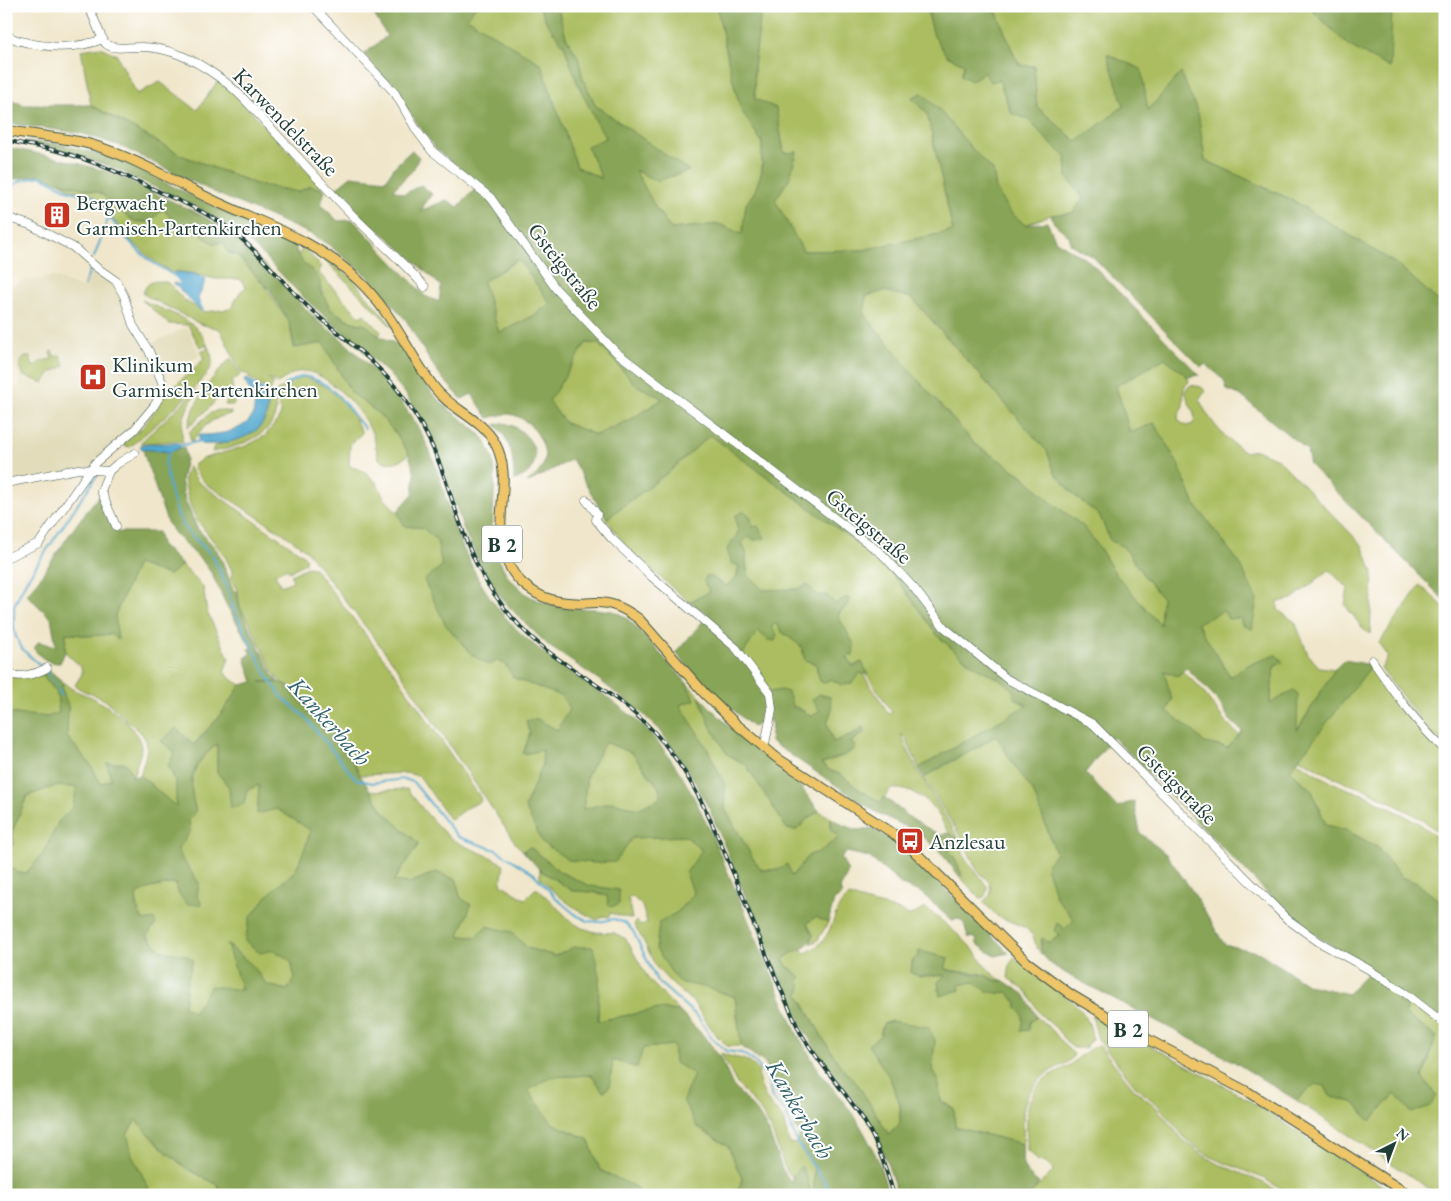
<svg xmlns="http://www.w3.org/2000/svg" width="1451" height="1201" font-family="'EB Garamond',serif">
	<rect width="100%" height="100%" fill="#fff"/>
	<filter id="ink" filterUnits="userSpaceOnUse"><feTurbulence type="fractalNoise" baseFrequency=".02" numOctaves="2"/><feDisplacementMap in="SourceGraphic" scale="10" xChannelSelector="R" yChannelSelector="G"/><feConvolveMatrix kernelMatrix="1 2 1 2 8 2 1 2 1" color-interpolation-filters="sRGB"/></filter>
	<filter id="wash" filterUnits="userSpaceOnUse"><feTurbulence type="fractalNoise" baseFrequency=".0096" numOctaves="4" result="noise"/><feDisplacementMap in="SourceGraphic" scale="20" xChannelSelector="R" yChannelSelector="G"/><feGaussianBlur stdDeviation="1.12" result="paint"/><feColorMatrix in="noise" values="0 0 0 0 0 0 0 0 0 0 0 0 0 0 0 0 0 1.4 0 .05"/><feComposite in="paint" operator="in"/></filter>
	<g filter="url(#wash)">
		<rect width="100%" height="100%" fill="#f0e6cb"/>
		<path fill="#e2dcba" d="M 91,269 L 119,288 L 146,346 L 187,327 L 200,356 L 167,372 L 168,388 L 147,421 L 98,465 L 92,473 L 78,470 L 6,483 L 6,391 L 20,383 L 18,372 L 6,355 L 6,288 L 25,280 L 41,279 L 52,276 L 84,289 Z"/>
		<g fill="#abbd60" stroke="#657d4a">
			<path d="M 476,6 L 539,6 L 548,25 L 564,45 L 577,82 L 597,123 L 606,138 L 603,179 L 577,167 L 541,64 L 466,18 Z"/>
			<path d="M 557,6 L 717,6 L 730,69 L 741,110 L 762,142 L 762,171 L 755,191 L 746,205 L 743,235 L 719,224 L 671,229 L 656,208 L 634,169 L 656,181 L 688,171 L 596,106 L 583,79 L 578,57 L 566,37 Z"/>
			<path d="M 763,6 L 926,6 L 934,36 L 947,56 L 999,80 L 1011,113 L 1028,119 L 1050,143 L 1066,156 L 1067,177 L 1084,198 L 1073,213 L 1051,215 L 1025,225 L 1009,211 L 996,190 L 993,170 L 975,152 L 922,93 L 912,98 L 927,113 L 953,231 L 863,250 L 803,251 L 775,200 L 789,179 L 797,152 L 784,153 L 776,108 L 755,99 L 754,68 L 761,10 Z"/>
			<path d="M 994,6 L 1314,6 L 1314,12 L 1389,68 L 1392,6 L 1445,6 L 1445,300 L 1437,300 L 1398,265 L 1292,200 L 1205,160 L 1198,113 L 1148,110 L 1108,55 L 1124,106 L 1077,142 L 1037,107 L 1034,66 L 1021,66 L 1014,55 Z"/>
			<path d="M 100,47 L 116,54 L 137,94 L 160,82 L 197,110 L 218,81 L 231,90 L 325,190 L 310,186 L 298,192 L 256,184 L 181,155 L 91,105 L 81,50 Z"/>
			<path d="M 59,182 L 100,193 L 119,210 L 135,222 L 149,222 L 163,209 L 179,228 L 200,226 L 202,236 L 215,244 L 224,242 L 227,252 L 237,256 L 265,286 L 289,322 L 294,348 L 323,343 L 351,392 L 379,414 L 397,435 L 409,454 C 401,462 389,466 379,459 C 376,451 376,442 372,433 C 363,412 327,370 302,371 C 293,372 285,379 277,383 L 268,378 L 273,383 L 270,393 L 251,379 L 247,374 L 241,373 L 220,329 L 200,324 L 143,294 C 146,281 156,279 168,283 L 184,300 L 204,312 L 231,309 L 240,292 L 246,287 L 240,279 L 215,279 L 191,273 L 175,271 L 172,273 L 154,261 L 130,240 L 94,196 L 70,189 Z"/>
			<path d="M 304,247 L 321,267 L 318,272 L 360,317 L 364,314 L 381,332 L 379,336 L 366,325 L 352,322 L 330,309 L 313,271 L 304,264 L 298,255 Z"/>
			<path d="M 317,254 L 351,277 L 397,332 L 328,263 Z"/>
			<path d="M 519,259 L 550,303 L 535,315 L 499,333 L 483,282 Z"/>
			<path d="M 884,291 L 912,298 L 1047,451 L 1055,473 L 1074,495 L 1100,516 L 1110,540 L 1124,547 L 1142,573 L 1162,598 L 1160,626 L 1116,575 L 1099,547 L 1083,527 L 1051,502 L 1023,476 L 976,445 L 917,379 L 864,314 L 866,296 Z"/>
			<path d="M 142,300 C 160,309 185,316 199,331 C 204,338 213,354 212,363 C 211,379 145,434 130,447 L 122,445 L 145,425 L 167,393 L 204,359 L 201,352 L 208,349 L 206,345 L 200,347 L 188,325 L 169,324 Z"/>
			<path d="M 586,343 L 599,344 L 636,385 L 664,398 L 630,420 L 596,435 L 565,423 L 549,401 Z"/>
			<path d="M 52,351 L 55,357 L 60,355 L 65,366 L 50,373 L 44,383 L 24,376 L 19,364 L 25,357 L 30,357 L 33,367 L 42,361 L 52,359 L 50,352 Z"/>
			<path d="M 231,358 L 240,375 L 232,382 L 234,405 L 225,405 L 230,396 L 224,391 L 210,407 L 188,427 C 194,400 212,377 231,358 Z"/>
			<path d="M 1165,358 L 1188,377 L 1189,382 L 1184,387 L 1183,405 L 1178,417 L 1179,421 L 1186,426 L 1193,424 C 1199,411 1185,405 1186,389 L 1191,385 L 1201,387 L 1206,391 L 1199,399 C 1209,421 1225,439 1245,452 L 1256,450 L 1278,459 L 1362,545 L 1373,572 L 1370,634 L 1364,630 L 1345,605 L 1348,588 L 1329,570 L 1292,599 L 1278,602 L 1278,610 L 1295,622 L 1308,654 L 1319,667 L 1335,669 L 1296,732 L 1293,691 L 1270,705 L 1274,667 L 1282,662 L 1276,656 L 1248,665 L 1231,677 L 1196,623 L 1224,610 L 1240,564 L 1194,503 L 1178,464 L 1154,423 L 1130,433 L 1116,386 Z"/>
			<path d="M 304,377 C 334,386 349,406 362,433 L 350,445 L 349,466 L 364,471 L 376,482 L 384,498 L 397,512 L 405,526 L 423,528 L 437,540 L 442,566 L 497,661 L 505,664 L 514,678 L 561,696 L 570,708 L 557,731 L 537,719 L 526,721 L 530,733 L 524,754 L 543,749 L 542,766 L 525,807 L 615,862 L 631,838 L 686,836 L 702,851 L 686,873 L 694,894 L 676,913 L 659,922 L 708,988 L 735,997 L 741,1046 L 727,1046 L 716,1035 L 693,1002 L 672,984 L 656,967 L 644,942 L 634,925 L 636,921 L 641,926 L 647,922 L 642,906 L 632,896 L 628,898 L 632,919 L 610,913 L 609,917 L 603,916 L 597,920 C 575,910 556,895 540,878 L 540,870 L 573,891 L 594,892 L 607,896 L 619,890 L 590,886 L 560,872 L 530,847 L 523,851 L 516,844 L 396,666 L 306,550 L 284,534 L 206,484 L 196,472 L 193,466 L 202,459 L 246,446 L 265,436 L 278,420 L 281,413 L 277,391 L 296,379 Z"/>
			<path d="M 197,390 C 187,410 179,420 183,443 L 178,441 L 140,443 Z"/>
			<path d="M 268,395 L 273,396 C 288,432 239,447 212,452 L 214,446 C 233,441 260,437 267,415 C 269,409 267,402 268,395 Z"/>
			<path d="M 218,410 L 231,412 L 231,414 C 212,417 202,428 191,442 L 189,432 L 209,414 Z"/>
			<path d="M 710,435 L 849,537 L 897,579 L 938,636 L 957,653 L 976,667 L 1006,683 L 1013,691 L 1016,699 L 1027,706 L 919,768 L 906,739 L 901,734 C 916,772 937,801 957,836 C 961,843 962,851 965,858 C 972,869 983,878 988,889 L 984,897 L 980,898 L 960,877 L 962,875 L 954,857 L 949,853 L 958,838 C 944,831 946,826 938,814 C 927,798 909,787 890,789 L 881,803 L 857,788 L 840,774 L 831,771 L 820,763 L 845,755 L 856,748 L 851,742 L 864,733 L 863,727 L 850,736 L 833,742 L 827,723 L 832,709 L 812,700 L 820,711 L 811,717 C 800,706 783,703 770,693 C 762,687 750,663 743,653 L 758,631 L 768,640 L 771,627 L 776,623 L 782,632 L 801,646 L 805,660 L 816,664 L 817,672 L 824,682 L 831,679 L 860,673 L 863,674 L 889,714 L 892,712 L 867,675 L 868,674 L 861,662 L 852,667 L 847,656 L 838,616 L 840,612 L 849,604 L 836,605 L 798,589 L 763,590 L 749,576 L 746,565 L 746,553 L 742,543 L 748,537 L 755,540 L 750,516 L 738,533 L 739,569 L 736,578 L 726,586 L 712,577 L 710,592 L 689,602 L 642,562 L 626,546 L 606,519 L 670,471 Z"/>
			<path d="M 188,466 L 198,482 L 302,554 L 306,558 L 305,563 L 289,572 L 287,568 L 275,574 L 281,586 L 293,581 L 291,575 L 307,567 L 314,568 L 392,669 L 480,797 L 481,801 L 465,809 L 450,820 L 420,777 L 408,773 L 360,775 L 350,755 L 337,744 L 330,724 L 320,713 L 295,697 L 289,686 L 282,683 L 273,672 L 249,622 L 240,607 L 238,592 L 232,581 L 232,571 L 225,556 L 196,519 L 188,499 L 184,479 Z"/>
			<path d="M 137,564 L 169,575 L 182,565 L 203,587 L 207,612 L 229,658 L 224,672 L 231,679 L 241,685 L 219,717 L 193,745 L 161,741 L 175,752 L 168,766 L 176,781 L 177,808 L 140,775 C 151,740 151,740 123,717 C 116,711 110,703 103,699 C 93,693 83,693 75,685 L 82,674 L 81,667 L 65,652 L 66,633 L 89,636 L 111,634 L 117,639 L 115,615 Z"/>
			<path d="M 1420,585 L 1445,608 L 1445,746 L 1432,734 L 1381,669 L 1388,656 L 1379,643 Z"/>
			<path d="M 1372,665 L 1445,752 L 1445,838 L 1422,819 L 1367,790 L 1346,783 L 1329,775 L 1299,758 Z"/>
			<path d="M 1164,671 L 1178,676 L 1182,671 L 1198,685 L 1227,724 L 1240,736 L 1228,748 L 1204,743 L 1195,733 L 1167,711 Z"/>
			<path d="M 41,673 L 57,693 L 59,713 L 47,717 L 6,713 L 6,675 Z"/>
			<path d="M 685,681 L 699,696 L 710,725 L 727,754 L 746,764 L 787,829 L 797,830 L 807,819 L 819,811 L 831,818 L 831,830 L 840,837 L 820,852 L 809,855 L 792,876 L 778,870 L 762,870 L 752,857 L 725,809 L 724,785 L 707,748 L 680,705 L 695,700 Z"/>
			<path d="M 63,682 C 75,694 87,693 100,702 C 113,709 141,732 141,747 C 141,756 135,767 133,777 L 108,763 L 111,779 L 101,784 L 90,764 L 67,737 L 68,707 L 62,689 Z"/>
			<path d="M 996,734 L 1011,761 L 1033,790 L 1056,853 L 1056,897 L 1074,920 L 1065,929 L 1057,923 L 1059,936 L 1049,943 L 1042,938 L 1040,946 L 1042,955 L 1037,948 L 1033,936 L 1026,928 L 997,916 L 983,902 L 990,895 L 991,890 L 989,882 L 977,870 L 962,839 L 924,778 C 948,762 974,752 996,734 Z"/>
			<path d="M 605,742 L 632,753 L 659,788 L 661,798 L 638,809 L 613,802 L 583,810 L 587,775 Z"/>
			<path d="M 217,744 L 217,772 L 229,787 L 232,809 L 247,790 L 259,785 L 277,809 L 310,829 L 307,843 L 296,870 L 268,895 L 250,918 L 245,941 L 274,950 L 291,961 L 295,978 L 287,990 L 267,985 L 253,966 L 227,944 L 242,990 L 193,1012 L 184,1007 L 187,981 L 193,960 C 182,953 173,955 163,951 C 147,944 137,911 136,895 L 150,888 L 175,883 L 179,895 L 197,895 L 199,883 L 182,859 L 178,849 L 190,832 L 189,820 L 196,811 C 186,779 193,765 217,744 Z"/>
			<path d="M 1296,761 L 1327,780 L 1345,788 L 1365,795 L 1419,823 L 1445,844 L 1445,895 L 1438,900 L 1417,883 L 1401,877 L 1377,847 L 1346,830 L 1326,825 L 1312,791 L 1290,770 Z"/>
			<path d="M 55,786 L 77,787 L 73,807 L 59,821 L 43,854 L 26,873 L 18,873 L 11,868 L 7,852 L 14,843 L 12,832 L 27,796 Z"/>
			<path d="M 407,789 C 417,802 442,834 455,841 C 471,850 488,854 504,865 L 501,884 L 525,899 L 535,889 L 538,889 L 572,922 L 582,928 L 595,932 L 614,933 L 626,939 L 649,980 L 679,1011 L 659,1009 L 598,1021 L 599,976 L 574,947 L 555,956 L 527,948 L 512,932 L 476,937 L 459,936 L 460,897 L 457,880 L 436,872 L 410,883 L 393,882 L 419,844 L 384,812 L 370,791 Z"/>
			<path d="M 850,896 C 870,905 890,905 909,915 L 916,913 L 925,908 L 930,911 C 943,922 957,933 969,945 C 982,957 987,975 1004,981 C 994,981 994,978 985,975 C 972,970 958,974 945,968 L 948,958 L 920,951 L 918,956 L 920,976 L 946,975 L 938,982 L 940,996 C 949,991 962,981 974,982 C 988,984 987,996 1007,992 C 1016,1001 1021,1009 1024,1022 L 1030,1022 L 1037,1017 L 1054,1032 L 1064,1045 L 1074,1054 C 1071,1064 1057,1066 1049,1072 C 1040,1078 1031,1088 1027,1098 C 1020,1112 1025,1129 1023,1144 L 955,1127 L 954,1109 L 941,1101 L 938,1080 L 932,1067 L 935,1040 L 883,1024 L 880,1036 L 869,1046 L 890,1078 L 900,1104 L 900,1123 L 889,1135 L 857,1083 L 841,1067 L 824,1040 L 799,995 L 798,980 L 793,970 L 787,966 L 783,960 L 792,952 L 802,949 L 803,952 L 806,953 C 816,948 824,941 829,931 C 836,918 836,904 850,896 Z"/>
			<path d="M 816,917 L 828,923 L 817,941 L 810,944 L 813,935 L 806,923 Z"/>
			<path d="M 1014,957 C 1025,966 1036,975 1048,984 C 1068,998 1091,1011 1092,1039 L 1085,1048 L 1074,1048 L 1067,1043 L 1057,1029 L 1041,1015 L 1027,992 L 1008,978 L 1010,964 Z"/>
			<path d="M 1411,1002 L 1445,1027 L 1445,1195 L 1439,1195 L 1296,1100 C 1303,1095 1307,1089 1315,1084 L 1325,1086 L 1330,1096 L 1355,1103 L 1370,1121 L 1395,1094 L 1437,1096 L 1422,1077 L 1429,1062 L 1431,1048 L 1404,1014 Z"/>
			<path d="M 1092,1016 L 1176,1059 L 1247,1099 L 1396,1195 L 1289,1195 L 1265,1179 L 1215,1159 L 1201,1151 L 1184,1137 L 1158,1105 L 1137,1088 L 1098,1039 Z"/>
			<path d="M 674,1045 L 694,1074 L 697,1127 L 728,1146 L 742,1179 L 737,1195 L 643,1195 L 635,1187 L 600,1170 L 588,1139 L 553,1124 L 527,1090 L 552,1077 L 593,1075 L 603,1091 L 609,1087 L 613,1060 L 643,1048 Z"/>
			<path d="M 1099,1045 L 1135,1090 L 1156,1107 L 1182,1139 L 1200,1153 L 1214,1162 L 1264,1183 L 1283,1195 L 1031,1195 C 1038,1184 1046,1179 1054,1170 L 1046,1162 L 1038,1161 L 1031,1153 L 1027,1151 C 1028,1123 1021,1098 1046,1078 C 1052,1073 1060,1071 1067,1067 C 1077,1060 1087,1048 1099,1045 Z"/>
			<path d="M 721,1053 C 738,1061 744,1054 759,1071 C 756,1082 766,1099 772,1107 C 775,1110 779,1112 781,1115 C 786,1125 786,1135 790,1144 L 797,1143 L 814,1168 L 814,1193 L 810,1190 L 807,1178 L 801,1166 L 792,1178 L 785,1168 L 771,1129 L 760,1110 L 737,1084 Z"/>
			<path d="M 136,1120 L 164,1150 L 186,1168 L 218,1185 L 221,1195 L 152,1195 L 132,1155 L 127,1134 Z"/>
		</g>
		<g fill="#88a456" stroke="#547045" fill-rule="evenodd">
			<path d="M 369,6 L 476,6 L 467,18 L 541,64 L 577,167 L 602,179 L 587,146 L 606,138 L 597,123 L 577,82 L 564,45 L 548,25 L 539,6 L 557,6 L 566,37 L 578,57 L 583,79 L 596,106 L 689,171 L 656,181 L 635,170 L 656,208 L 671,229 L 719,224 L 742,234 L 746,204 L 755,191 L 762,171 L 762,142 L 741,110 L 730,69 L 717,6 L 763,6 L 761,10 L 754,68 L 755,99 L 776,108 L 784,153 L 797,152 L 789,179 L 775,200 L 803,251 L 863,250 L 953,231 L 927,113 L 911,98 L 922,93 L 936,106 L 975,152 L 993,170 L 996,190 L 1009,211 L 1025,225 L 1047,222 L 1056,241 L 1089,261 L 1199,375 L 1188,377 L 1165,358 L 1116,386 L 1130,433 L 1154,423 L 1178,464 L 1194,503 L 1240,564 L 1257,600 L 1252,629 L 1242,625 L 1240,618 L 1228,619 L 1224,611 L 1197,623 L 1230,677 L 1248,665 L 1276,655 L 1283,662 L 1274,667 L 1270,704 L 1293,690 L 1298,694 L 1297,731 L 1335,669 L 1344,660 L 1372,665 L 1290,770 L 1312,791 L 1326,825 L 1346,830 L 1377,847 L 1401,877 L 1417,883 L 1438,900 L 1445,895 L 1445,1020 L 1411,1002 L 1404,1014 L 1437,1037 C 1430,1050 1429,1063 1422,1077 L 1437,1096 L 1430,1106 L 1412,1113 L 1395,1094 L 1370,1121 L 1355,1103 L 1330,1096 L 1325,1086 L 1315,1084 C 1307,1089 1303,1095 1296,1100 L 1233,1061 L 1067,974 C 1051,964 1038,959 1042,938 L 1049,943 L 1059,936 L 1054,930 L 1057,923 L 1065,929 L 1074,920 L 1056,897 L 1046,866 L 1056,853 L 1033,791 L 1011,761 L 996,735 L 982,745 L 945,764 L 924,778 L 919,768 L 1027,705 L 1016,699 L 1013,691 L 1006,683 L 976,667 L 957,653 L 938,636 L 897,579 L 849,537 L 710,435 L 670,471 L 606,519 L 572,459 L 527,483 C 534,477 542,471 544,462 C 549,442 527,414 507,414 C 501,414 494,417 488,418 L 472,394 L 462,399 L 444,380 L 430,361 L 406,320 L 367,276 L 329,245 L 311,234 L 220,195 L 118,145 L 80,133 L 6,123 L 6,98 L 24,105 L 91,105 L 181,155 L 256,184 L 298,192 L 310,186 L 325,190 L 321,205 L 338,221 L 353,220 L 425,296 L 439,302 L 441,286 L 390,239 L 362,217 L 336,188 L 351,176 L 386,180 L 395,166 L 412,150 L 419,157 L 413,170 L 393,190 L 404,194 L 421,185 L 432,194 L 420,211 L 447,200 L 458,207 L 479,185 L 435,148 L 395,92 L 364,54 L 387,36 ZM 518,259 L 550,303 L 535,315 L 499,333 L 483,282 ZM 884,291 L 912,298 L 1047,451 L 1055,473 L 1074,495 L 1100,516 L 1110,540 L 1124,547 L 1142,573 L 1162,598 L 1160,625 L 1116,575 L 1099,547 L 1083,526 L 1051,502 L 1023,476 L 976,445 L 917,379 L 864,314 L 866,296 ZM 586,343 L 599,344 L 636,385 L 663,399 L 630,420 L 596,435 L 565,423 L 549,401 ZM 1187,668 L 1217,699 L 1230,720 L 1242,731 L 1228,748 L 1204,743 L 1195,733 L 1167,711 L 1172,700 L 1164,671 L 1178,676 L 1182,671 ZM 1113,737 L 1290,916 L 1321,939 L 1371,968 L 1348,994 L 1308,985 L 1260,953 L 1224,944 L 1193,892 L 1166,854 L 1140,833 L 1134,801 L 1117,807 L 1085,773 Z"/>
			<path d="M 926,6 L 994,6 L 1014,55 L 1020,65 L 1034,66 L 1037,107 L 1077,142 L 1124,106 L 1107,54 L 1141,69 L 1148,110 L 1181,73 L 1198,113 L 1205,160 L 1292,200 L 1398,265 L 1437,300 L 1445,300 L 1445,601 L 1310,465 L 1307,450 L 1240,395 L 1227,390 L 1224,380 L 1206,364 L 1201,367 L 1092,256 L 1070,244 L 1070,237 L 1054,223 L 1051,215 L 1073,213 L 1083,198 L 1067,177 L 1066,156 L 1050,143 L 1028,119 L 1011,113 L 999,80 L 990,82 L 984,72 L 972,81 L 961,76 L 964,64 L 947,56 L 934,36 Z"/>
			<path d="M 1314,6 L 1392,6 L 1390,68 L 1348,45 L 1314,12 Z"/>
			<path d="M 25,142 L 59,144 L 114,158 L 247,222 L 277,234 L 295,246 L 298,255 L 304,264 L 313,271 L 320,281 L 320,290 L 330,309 L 351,322 L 366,325 L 379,336 L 401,346 L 431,392 L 447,408 L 477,431 L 485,440 L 493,459 L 495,473 L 492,532 L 494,548 L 501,564 L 508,577 L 526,594 L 539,601 L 563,608 L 595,609 L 612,611 L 624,616 L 633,624 L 685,681 L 695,700 L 680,705 L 707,748 L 725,785 L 725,809 L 752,857 L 761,870 L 778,870 L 787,864 L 792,876 L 809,855 L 820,852 L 839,837 L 831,830 L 831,818 L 843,825 L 857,830 L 873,828 L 909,853 L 1009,953 L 995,956 L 977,944 L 976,938 L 968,937 L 964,923 L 959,919 L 951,920 L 922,893 L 902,885 L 869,857 L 847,852 L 841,857 L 848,872 L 840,889 L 842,895 L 834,900 L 828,923 L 816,917 L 807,923 L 813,935 C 806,952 796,947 783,960 L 787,966 L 801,977 L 798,980 L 801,987 L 799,995 L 824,1040 L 841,1067 L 857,1083 L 889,1135 L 900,1123 L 900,1104 L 890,1078 L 868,1045 L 880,1036 L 883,1024 L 891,1021 L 928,1027 L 935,1040 L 932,1067 L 938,1080 L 941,1101 L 954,1109 L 955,1127 L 1023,1144 C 1021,1166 1022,1170 1039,1183 L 1031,1195 L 898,1195 L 885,1157 L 874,1130 L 860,1108 L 827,1067 L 804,1030 L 766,947 L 710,810 L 694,780 L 660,730 L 643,714 L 598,679 L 549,646 L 512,610 L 497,592 L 485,572 L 465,533 L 438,452 L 428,430 L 405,393 L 388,373 L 300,294 L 262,254 L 238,232 L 195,206 L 112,167 L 63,150 Z"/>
			<path d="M 6,147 C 40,154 74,161 107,172 C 126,178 145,189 164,198 C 188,208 211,219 232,235 C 264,260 290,295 320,323 C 327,329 334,333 341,339 C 372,367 401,396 421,433 C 439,465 445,502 458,536 C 470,565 484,593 505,617 C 541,659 593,683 635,719 C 672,751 695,797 714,840 L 797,1034 L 819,1071 L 854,1115 L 866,1136 L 878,1160 L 889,1195 L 737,1195 L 742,1179 L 728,1146 L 697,1127 L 683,1100 L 694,1074 L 675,1063 L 673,1045 L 643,1048 L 637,1068 L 613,1060 L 609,1087 L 603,1092 L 592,1075 L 552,1077 L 528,1090 L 553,1124 L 588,1139 L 600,1170 L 635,1187 L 643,1195 L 221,1195 L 218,1185 L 186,1168 L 164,1150 L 136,1120 L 127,1134 L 132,1155 L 152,1195 L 6,1195 L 6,713 L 47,717 L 59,713 L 57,693 L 41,673 L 48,669 L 63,682 L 62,689 L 68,706 L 67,737 L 90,764 L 101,784 L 111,779 L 107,763 L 126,763 L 133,777 L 140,775 L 176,807 L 176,781 L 168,766 L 175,752 L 161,741 L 176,728 L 194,745 L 219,717 L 241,685 L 253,682 L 245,658 L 251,654 L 249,649 L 251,647 L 226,604 L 212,574 L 204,563 L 177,536 L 167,522 L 144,454 L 144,449 L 168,452 L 184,447 L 186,459 L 181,480 L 185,500 L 197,528 L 216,549 L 221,558 L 233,589 L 237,593 L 239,606 L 272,674 L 279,682 L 260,682 L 282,683 L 289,686 L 295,697 L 320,713 L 330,724 L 337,744 L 350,755 L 360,775 L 384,812 L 419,844 L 393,881 L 410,883 L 436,872 L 457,880 L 460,897 L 471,905 L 459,936 L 476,937 L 486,926 L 512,932 L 527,948 L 555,956 L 574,947 L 593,947 L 599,976 L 598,1021 L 659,1009 L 679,1011 L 705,1037 L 721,1059 L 733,1086 L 757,1112 L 768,1130 L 782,1169 L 791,1182 L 794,1173 L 801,1166 L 807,1178 L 810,1190 L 814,1193 L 814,1168 L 797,1143 L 800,1133 L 794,1127 L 797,1118 L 779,1097 L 766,1064 L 741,1046 L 735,997 L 708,988 L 678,982 L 656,949 L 659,922 L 676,913 L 694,894 L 686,873 L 702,850 L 686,836 L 632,838 L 615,862 L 594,863 L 568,860 L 542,842 L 525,807 L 542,766 L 543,750 L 523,754 L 530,733 L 526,721 L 537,719 L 557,730 L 570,708 L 561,696 L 514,678 L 505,664 L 497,661 L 489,665 L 472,655 L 445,624 L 424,580 L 442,566 L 437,540 L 423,528 L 405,526 L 397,512 L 413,494 L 415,475 L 409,454 L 397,435 L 379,414 L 351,392 L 323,343 L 295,348 L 289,321 L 270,290 L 238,256 L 227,251 L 224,242 L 215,244 L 202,236 L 200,225 L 179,227 L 163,209 L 149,222 L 134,221 L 111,204 L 101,193 L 54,181 L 39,175 L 9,180 L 6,182 ZM 605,742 L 632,753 L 659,787 L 661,798 L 638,809 L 613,802 L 583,809 L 587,775 ZM 217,744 L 217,772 L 229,787 L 231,809 L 244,804 L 247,790 L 259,785 L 257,814 L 277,809 L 310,830 L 307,843 L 296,870 L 268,895 L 250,918 L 245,941 L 260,953 L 274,950 L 291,961 L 295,978 L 287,990 L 267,985 L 253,966 L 226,943 L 242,990 L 211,986 L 193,1012 L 184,1006 L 187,981 L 193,960 L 185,955 L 162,951 L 147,936 L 156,924 L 154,919 L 143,921 L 137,908 L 136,895 L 150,888 L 175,883 L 179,895 L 187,904 L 202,905 L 197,895 L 199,883 L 182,859 L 178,849 L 190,832 L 189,820 L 196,811 C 186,779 192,765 217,744 ZM 55,786 L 77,787 L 73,807 L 59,821 L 43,854 L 26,873 L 18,873 L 11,868 L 7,852 L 14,843 L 12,832 L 27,796 Z"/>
			<path d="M 501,423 C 520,423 546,450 530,470 C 527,475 520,478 514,480 C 514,460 511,439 495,425 Z"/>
			<path d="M 99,496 L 115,532 L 158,532 L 161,544 L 182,565 L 169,575 L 137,564 L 115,615 L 118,640 L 111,634 L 89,636 L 66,633 L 65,652 L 60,663 C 48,663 42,659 34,649 L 38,642 L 56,646 L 51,618 L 27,595 C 52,563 72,527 99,496 Z"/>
			<path d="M 744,511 L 750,516 L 753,527 L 758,526 L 765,538 L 755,540 L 748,537 L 742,543 L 746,553 L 746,565 L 749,576 L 763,590 L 798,589 L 807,584 L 817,595 L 827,595 L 836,604 L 844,598 L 849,598 L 849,604 L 840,612 L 838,616 L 854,644 L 853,655 L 847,657 L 853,667 L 862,662 L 868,674 L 867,675 L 860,673 L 852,683 L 841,685 L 831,679 L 824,683 L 820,681 L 816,664 L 805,660 L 801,646 L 782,632 L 776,623 L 771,627 L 777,634 L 775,641 L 768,640 L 758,631 L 743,654 L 761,672 L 769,692 L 781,690 L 788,692 L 793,707 L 804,711 L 811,717 L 820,711 L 812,700 L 819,694 L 830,697 L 832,709 L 827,723 L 833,742 L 850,736 L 863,727 L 864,732 L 851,742 L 856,748 L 845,755 L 821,764 L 831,771 L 840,774 L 857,788 L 881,803 L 884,797 L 913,820 L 940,835 L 948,833 L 958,838 L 949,853 L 954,857 L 962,875 L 960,877 L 938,849 L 917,832 L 876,812 L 770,741 L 772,725 L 769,719 L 753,727 C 726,704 699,680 676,653 L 709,614 L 689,602 L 710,592 L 704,582 L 706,576 L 712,577 L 726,586 L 736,578 L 739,566 L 731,563 L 727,549 L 738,533 L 735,516 Z"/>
			<path d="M 699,696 L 732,729 L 761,753 L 790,773 L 819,811 L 807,819 L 797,830 L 787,829 L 746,765 L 727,754 L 710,725 Z"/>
			<path d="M 530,847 L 560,872 L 590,886 L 619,890 L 619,904 L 611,907 L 608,904 L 607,896 L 594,892 L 573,891 L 540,870 L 523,851 Z"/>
			<path d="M 919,951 L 948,958 L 945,969 L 952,971 L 985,975 L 996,981 L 1004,981 L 1024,994 L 1037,1017 L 1030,1022 L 1029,1030 L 1021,1031 C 1024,1021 1025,1015 1017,1008 L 1017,1002 L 1007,992 C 993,995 985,991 974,982 L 959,985 L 960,990 L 940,996 L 938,982 L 946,975 L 920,976 L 911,973 L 912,961 L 918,956 Z"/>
		</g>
		<g fill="#51a7ce" stroke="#387281">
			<path d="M 174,272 L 195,274 L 206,280 L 198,299 L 203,310 L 202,312 L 173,283 L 182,285 L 174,275 Z"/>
			<path d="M 248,379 L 267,393 C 267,402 268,411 264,420 C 256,439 220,446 201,444 L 198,439 L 199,435 C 205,435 210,435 216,434 C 229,433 252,426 254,410 C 256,400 248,388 244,380 Z"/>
			<path d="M 177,443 L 180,445 L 180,448 L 170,452 L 142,449 L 140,446 L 144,444 Z"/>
		</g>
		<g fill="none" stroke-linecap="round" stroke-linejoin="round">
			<g stroke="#51a7ce" stroke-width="2">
				<path d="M 6,191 L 20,181 L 40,176 L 70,191 L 94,197 L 120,231 L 139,251 L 152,262 L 176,277 L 183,286"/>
				<path d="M 94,257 L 109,217"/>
				<path d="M 84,286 L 91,266"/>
				<path d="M 284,385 L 303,376 C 334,381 346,407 365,429"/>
				<path d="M 178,446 L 201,441"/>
				<path d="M 169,451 L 165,464 L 170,490 L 178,515 L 185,529 L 213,556 L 226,585 L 232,606 L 269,679 L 282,697 L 305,717 L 356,779 L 372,783 L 404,779 L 413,782 L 458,837 L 496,850 L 533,873 L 558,900 L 576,915 L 588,921 L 598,922 L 614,919 L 625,923 L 633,931 L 657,981 L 698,1017 L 711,1037 L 726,1051 L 742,1053 L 755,1062 L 767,1077 L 772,1098 L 786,1112 L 797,1143 L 834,1195"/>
				<path d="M 42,667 L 23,650 L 16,637 L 14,628 L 14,606 L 26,581 L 98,474"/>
				<path d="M 45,670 L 57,686 L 61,696"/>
			</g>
		</g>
	</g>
	<g filter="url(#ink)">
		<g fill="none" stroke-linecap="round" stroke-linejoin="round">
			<g stroke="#3e564b" stroke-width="9">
				<g id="minor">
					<path d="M 88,6 C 93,14 101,39 106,44 C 115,51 133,46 144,47 C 170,48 195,60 217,76 C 238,90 254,110 271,128 C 293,152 314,175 336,198 C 364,229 397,255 425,287"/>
					<path d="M 313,6 L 395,93 L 417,131 L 432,151 L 491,198 L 556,289 L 616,352 L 882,554 L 914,588 L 944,627 L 1007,679 L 1093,724 L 1287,919 L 1319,942 L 1368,969 L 1405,993 L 1445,1024"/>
					<path d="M 6,36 C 36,48 72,51 103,39"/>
					<path d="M 6,217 L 30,225 L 73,247 L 96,267 L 116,281 L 124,296 L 133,325 L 149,351 L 162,382 L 163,391 L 154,406 L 134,430 L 95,463 L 39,543 L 6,558"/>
					<path d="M 109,471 L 101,491 L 116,526"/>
					<path d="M 6,483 L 78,469 L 109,471 L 117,464 L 135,453"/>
					<path d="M 586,500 L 597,514 L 596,520 L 611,538 L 652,577 L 736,648 L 770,693 L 772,709 L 770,720 L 764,748"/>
					<path d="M 1372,660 C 1394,692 1416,723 1445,750"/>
					<path d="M 6,672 C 17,680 36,674 47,668"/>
				</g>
			</g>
			<g stroke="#3e564b" stroke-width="11">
				<path id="major" d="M 6,130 C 35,136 65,137 93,145 C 136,158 176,183 217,202 C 266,225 318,241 358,280 C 392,312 407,351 434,387 C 451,410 481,418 495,443 C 519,487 479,539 521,582 C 540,600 561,604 586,603 C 596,602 607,602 616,606 C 625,609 632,614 639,619 L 705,694 L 736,724 L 777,758 L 891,832 L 910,847 L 1007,943 L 1027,962 L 1070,994 L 1130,1030 L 1248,1092 L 1409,1195"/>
			</g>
			<use href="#minor" stroke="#fff" stroke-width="8"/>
			<use href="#major" stroke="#eec569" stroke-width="9"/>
			<g stroke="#1f3d34" stroke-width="4">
				<path id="rail" d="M 6,140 C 25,145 43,147 61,152 C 98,162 132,179 166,195 C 191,206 216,217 237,235 C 266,259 288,290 317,315 C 331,327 346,339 360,351 C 386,373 407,399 423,428 C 453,482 458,544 495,595 C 509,616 526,634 546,650 C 583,678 624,699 656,734 C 694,776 715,829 737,882 C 757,932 777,983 800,1032 C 817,1060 838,1084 857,1110 C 875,1135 885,1165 894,1195"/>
			</g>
			<use href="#rail" stroke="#fff" stroke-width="2" stroke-dasharray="5.5" stroke-linecap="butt"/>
		</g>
	</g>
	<defs>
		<g id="building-square" transform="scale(1.4375)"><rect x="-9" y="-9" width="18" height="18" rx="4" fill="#c8321e" stroke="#fff"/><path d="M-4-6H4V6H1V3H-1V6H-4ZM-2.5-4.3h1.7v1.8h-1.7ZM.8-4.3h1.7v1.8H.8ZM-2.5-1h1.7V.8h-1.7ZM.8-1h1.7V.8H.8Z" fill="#fff"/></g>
		<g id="hospital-square" transform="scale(1.4375)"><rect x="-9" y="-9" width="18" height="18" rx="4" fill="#c8321e" stroke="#fff"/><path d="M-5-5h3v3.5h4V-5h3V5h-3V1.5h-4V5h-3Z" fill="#fff"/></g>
		<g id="bus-square" transform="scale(1.4375)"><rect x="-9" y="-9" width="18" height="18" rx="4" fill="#c8321e" stroke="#fff"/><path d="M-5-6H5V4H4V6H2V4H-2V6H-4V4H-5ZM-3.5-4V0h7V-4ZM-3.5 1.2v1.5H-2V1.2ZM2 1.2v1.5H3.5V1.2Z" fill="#fff"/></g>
	</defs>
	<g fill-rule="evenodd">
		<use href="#building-square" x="57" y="215"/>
		<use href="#hospital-square" x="93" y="377"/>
		<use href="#bus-square" x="910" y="841"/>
	</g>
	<g text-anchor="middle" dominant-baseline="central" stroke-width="4" stroke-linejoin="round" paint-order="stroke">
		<g fill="#fff" stroke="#627771" stroke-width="1">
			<rect x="482" y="525.5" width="40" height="37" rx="4"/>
			<rect x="1108" y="1010.5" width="40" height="37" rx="4"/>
		</g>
		<g font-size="21" font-weight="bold" fill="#1f3d34">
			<text x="502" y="544">B 2</text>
			<text x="1128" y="1029">B 2</text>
		</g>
		<g font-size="22" fill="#1f3d34" stroke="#fff">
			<text transform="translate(286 122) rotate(46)">Karwendelstraße</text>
			<text transform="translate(565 266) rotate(51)">Gsteigstraße</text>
			<text transform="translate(869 526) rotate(40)">Gsteigstraße</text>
			<text transform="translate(1177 784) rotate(45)">Gsteigstraße</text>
		</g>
		<g font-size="22" fill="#1f3d34" stroke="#fff" text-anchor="start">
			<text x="76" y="202">Bergwacht<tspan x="76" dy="25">Garmisch-Partenkirchen</tspan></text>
			<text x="112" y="364">Klinikum<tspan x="112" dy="25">Garmisch-Partenkirchen</tspan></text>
			<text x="929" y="841">Anzlesau</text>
		</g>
		<g font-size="24" font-style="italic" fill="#30626a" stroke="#fff">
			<text transform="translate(330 721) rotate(48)">Kankerbach</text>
			<text transform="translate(800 1109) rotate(60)">Kankerbach</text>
		</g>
	</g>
	<rect width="1451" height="1201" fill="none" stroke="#fff" stroke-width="25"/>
	<g transform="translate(1394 1144) rotate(42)" stroke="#ffffff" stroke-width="4" paint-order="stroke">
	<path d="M0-4L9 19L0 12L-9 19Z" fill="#1f3d34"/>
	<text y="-8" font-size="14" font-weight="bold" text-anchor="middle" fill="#1f3d34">N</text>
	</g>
</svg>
